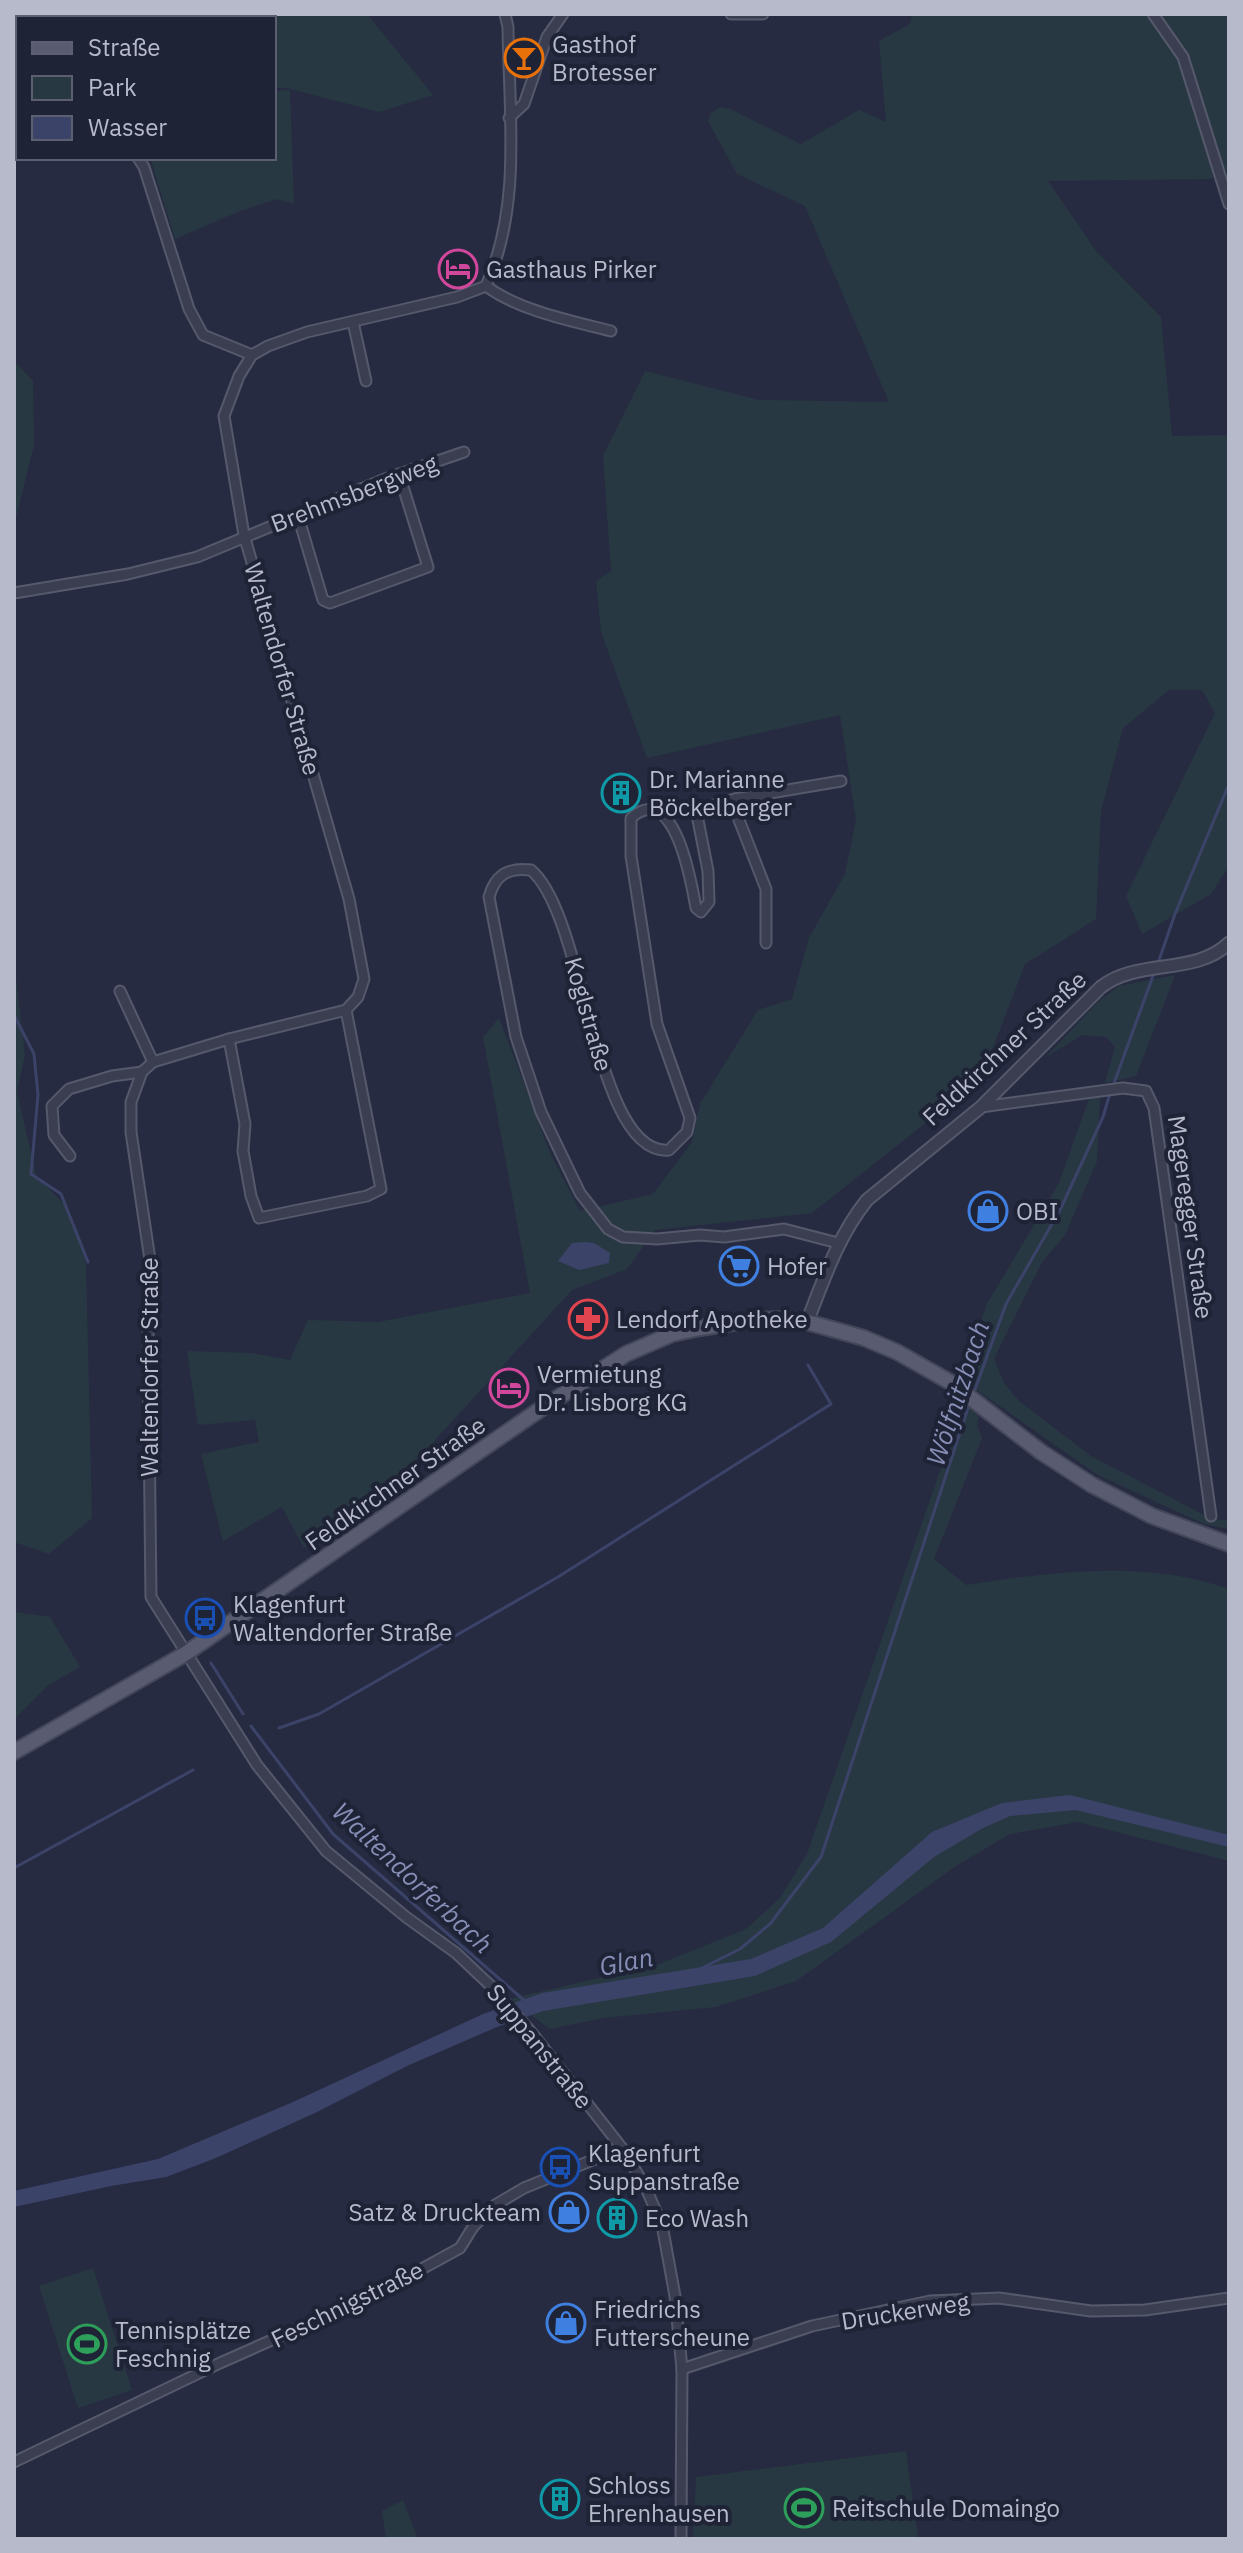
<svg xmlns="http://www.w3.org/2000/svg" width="1243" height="2553" font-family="'IBM Plex Sans',sans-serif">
	<rect width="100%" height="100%" fill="#262b41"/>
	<g fill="#283842">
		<path d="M 140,14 L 367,14 L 433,95 L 379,112 L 287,88 L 274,88 L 274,18 L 140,18 Z"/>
		<path d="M 912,14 L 1229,14 L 1229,169 L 1210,179 L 1048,181 L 1096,251 L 1161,317 L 1172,436 L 1229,435 L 1229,866 L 1211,894 L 1142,934 L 1126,896 L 1215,713 L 1202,690 L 1169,690 L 1123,728 L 1101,811 L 1096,919 L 1025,964 L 981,1079 L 812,1213 L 655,1230 L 627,1269 L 572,1290 L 435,1440 L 428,1457 L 304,1548 L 282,1507 L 223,1541 L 201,1454 L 259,1442 L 255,1420 L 198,1425 L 187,1351 L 251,1353 L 290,1360 L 308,1320 L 378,1322 L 530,1293 L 483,1037 L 499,1018 L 550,1153 L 580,1211 L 653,1194 L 692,1142 L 700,1104 L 758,1010 L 792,999 L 809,938 L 845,874 L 856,820 L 840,715 L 647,758 L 601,632 L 596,581 L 611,571 L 603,456 L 645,371 L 759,400 L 889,402 L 805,206 L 737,174 L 708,121 L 711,113 L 720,107 L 730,109 L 801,144 L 859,110 L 886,122 L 879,41 L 910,24 Z"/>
		<path d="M 290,90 L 294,204 L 277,199 L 240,211 L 175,239 L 150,158 L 274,158 L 274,91 Z"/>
		<path d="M 14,361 L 33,381 L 34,445 L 14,526 Z"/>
		<path d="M 14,961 L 25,1055 L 17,1091 L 36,1176 L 65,1205 L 79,1235 L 86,1264 L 92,1518 L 49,1554 L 14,1542 Z"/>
		<path d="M 1175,975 L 1136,1076 L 1105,1083 L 1115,1047 L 1106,1037 L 1082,1035 L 1046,1057 L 1098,1002 L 1119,986 Z"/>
		<path d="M 1100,1097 L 1097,1161 L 1065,1235 L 1042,1262 L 994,1359 L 1004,1383 L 1019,1401 L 1091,1456 L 1210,1518 L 1229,1521 L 1229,1529 L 1204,1524 L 1096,1474 L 957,1376 L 967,1358 L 987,1304 L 1059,1183 L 1089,1099 Z"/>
		<path d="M 950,1392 L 979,1416 L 977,1425 L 982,1438 L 934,1559 L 966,1585 C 1052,1572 1145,1559 1229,1589 L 1229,1861 L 1078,1822 L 1010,1834 L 956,1866 L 796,1981 L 716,2007 L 603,2018 L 550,2029 L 509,1999 L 659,1964 L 746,1929 L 780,1898 L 807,1854 L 955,1428 Z"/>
		<path d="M 14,1612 L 50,1617 L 80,1667 L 47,1686 L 14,1719 Z"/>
		<path d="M 93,2268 L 132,2390 L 78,2408 L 39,2286 Z"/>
		<path d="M 906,2451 L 918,2539 L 693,2539 L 696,2477 Z"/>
		<path d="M 403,2500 L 418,2539 L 386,2539 L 382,2511 Z"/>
	</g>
	<g fill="#3c4369">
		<path d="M 586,1242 L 594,1243 L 610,1253 L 609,1263 L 579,1270 L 558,1261 L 572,1243 Z"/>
		<path d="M 1070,1795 L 1229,1835 L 1229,1847 L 1076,1810 L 1010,1816 L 983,1828 L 934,1857 L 831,1942 L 755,1976 L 543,2011 L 497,2027 L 407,2066 L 317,2112 L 216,2158 L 166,2177 L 111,2186 L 14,2207 L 14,2191 L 158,2159 L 293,2102 L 483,2014 L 542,1993 L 751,1959 L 823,1928 L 932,1832 L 1002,1803 Z"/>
	</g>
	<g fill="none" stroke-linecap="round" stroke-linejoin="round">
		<g stroke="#3c4369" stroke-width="3">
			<path d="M 1157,966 L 1175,914 L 1229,784"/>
			<path d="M 14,1015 L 34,1054 L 38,1095 L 31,1174 L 61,1194 L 88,1262"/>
			<path d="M 1113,1086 L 1154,973"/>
			<path d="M 973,1395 L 1006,1304 L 1060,1210 L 1103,1117 L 1110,1093"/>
			<path d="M 211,1663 L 243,1714"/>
			<path d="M 251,1726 L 333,1834 L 526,2002"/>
			<path d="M 279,1728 L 319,1714 L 558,1577 L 831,1404 L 808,1365"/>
			<path d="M 14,1868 L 193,1770"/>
			<path d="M 702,1968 L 740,1949 L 770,1924 L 821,1857 L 970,1402"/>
		</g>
		<g stroke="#55596b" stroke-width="13">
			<g id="minor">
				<path d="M 505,14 L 508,27 C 509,114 522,205 486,286 L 457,297 L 307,332 L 268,346 L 252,355 L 239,376 L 224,416 L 244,535 L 349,899 L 364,979 L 358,997 L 346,1010 L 229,1039 L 153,1062 L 142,1072 L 131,1102 L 131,1132 L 153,1280 L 148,1334 L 151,1597 L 257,1765 L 326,1851 L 406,1917 L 456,1953 L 492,1987 L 532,2033 L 622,2148 L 645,2186 L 662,2225 L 675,2296 L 682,2369 L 681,2539"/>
				<path d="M 731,14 L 763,14"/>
				<path d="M 1153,14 L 1183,57 L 1229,204"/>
				<path d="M 509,118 L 524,104 L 547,37 L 563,14"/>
				<path d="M 138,158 L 144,167 L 189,309 L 203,335 L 252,355"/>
				<path d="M 486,286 C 518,310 571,321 611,331"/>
				<path d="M 353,322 L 366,381"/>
				<path d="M 298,516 L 323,600 L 330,603 L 428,567 L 399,474"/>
				<path d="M 14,593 L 128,574 L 197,557 L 385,479 L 464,452"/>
				<path d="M 735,799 L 739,820 L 766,889 L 766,943"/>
				<path d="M 120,991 L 153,1062"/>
				<path d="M 229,1039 L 245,1124 L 243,1151 L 251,1196 L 259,1218 L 367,1196 L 381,1189 L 346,1010"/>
				<path d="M 981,1107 L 1123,1088 L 1146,1091 L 1154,1108 L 1211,1516"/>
				<path d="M 70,1156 L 54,1135 L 52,1106 L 69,1089 L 112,1076 L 142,1072"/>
				<path d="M 838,1243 L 784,1229 L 724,1237 L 700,1235 L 657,1239 L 623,1237 L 608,1229 L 580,1193 L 541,1112 L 516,1037 L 489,897 C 495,875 508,867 531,870 C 586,916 594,1157 669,1150 L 687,1132 L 690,1118 L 657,1024 L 631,856 L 631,818 C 674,780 691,880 696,908 L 701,912 L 709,902 L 708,871 L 696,810 L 735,799 L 841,781"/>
				<path d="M 682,2369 L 812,2326 L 930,2301 L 999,2298 L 1091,2311 L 1145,2310 L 1229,2298"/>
				<path d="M 14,2462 L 220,2363 L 378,2293 L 460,2248 L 473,2227 L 495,2205 L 524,2188 L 622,2148"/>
			</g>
		</g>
		<g stroke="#55596b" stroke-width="15">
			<path id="tertiary" d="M 807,1322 C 824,1279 838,1236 867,1200 L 981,1107 L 1101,987 C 1138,958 1195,976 1229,943"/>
		</g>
		<g stroke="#44475a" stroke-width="18">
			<path id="primary" d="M 14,1752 L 185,1654 L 545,1406 L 626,1354 L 672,1334 L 700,1328 L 752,1320 L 782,1319 L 807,1322 L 864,1338 L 897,1352 L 950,1382 L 1041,1452 L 1092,1485 L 1152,1516 L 1229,1544"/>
		</g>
		<use href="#minor" stroke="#3b3e51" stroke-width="9"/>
		<use href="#tertiary" stroke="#3b3e51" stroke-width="11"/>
		<use href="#primary" stroke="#595c71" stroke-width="14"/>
	</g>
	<defs>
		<g id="bar-ring" transform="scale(2)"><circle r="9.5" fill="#1f2336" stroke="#e8710a" stroke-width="1.5"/><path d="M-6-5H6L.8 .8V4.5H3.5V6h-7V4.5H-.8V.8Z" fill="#e8710a"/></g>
		<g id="hotel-ring" transform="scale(2)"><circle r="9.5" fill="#1f2336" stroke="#d1479c" stroke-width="1.5"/><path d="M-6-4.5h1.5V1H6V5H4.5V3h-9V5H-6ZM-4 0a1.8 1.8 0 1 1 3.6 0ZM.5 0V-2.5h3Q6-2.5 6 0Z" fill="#d1479c"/></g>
		<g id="building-ring" transform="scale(2)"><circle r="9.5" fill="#1f2336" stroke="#0f9aa8" stroke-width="1.5"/><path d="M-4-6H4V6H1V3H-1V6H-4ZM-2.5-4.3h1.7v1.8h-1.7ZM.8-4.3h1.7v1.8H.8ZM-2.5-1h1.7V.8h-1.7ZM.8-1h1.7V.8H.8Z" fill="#0f9aa8"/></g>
		<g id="shop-ring" transform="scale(2)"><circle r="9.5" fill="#1f2336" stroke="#3f7fe0" stroke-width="1.5"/><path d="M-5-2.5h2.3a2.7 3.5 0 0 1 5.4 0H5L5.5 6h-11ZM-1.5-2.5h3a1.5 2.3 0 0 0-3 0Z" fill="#3f7fe0"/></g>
		<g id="supermarket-ring" transform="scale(2)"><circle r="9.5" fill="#1f2336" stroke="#3f7fe0" stroke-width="1.5"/><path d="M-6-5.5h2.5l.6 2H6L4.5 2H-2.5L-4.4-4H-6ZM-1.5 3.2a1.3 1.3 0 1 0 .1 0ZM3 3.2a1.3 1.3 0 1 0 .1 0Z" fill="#3f7fe0"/></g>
		<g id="pharmacy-ring" transform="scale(2)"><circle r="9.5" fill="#1f2336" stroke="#e0444e" stroke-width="1.5"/><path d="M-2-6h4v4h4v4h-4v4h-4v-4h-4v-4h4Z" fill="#e0444e"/></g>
		<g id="bus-ring" transform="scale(2)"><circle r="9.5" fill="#1f2336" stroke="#1a4fb4" stroke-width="1.5"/><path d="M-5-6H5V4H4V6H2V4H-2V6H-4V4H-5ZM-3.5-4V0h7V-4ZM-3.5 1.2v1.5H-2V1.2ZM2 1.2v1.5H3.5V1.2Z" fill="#1a4fb4"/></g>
		<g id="stadium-ring" transform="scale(2)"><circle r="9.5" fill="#1f2336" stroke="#2e9e5b" stroke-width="1.5"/><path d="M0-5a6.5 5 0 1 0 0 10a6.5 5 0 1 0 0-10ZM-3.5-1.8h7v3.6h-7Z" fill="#2e9e5b"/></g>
	</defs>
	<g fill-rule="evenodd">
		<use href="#bar-ring" x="524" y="58"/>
		<use href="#hotel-ring" x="458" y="269"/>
		<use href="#building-ring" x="621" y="793"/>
		<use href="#shop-ring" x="988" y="1211"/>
		<use href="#supermarket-ring" x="739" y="1266"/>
		<use href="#pharmacy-ring" x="588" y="1319"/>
		<use href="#hotel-ring" x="509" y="1388"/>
		<use href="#bus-ring" x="205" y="1618"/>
		<use href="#bus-ring" x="560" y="2167"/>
		<use href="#shop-ring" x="569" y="2212"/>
		<use href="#building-ring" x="617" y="2218"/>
		<use href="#shop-ring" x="566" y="2323"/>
		<use href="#stadium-ring" x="87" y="2344"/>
		<use href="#building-ring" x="560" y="2499"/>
		<use href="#stadium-ring" x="804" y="2508"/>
	</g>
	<g text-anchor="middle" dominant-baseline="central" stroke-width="8" stroke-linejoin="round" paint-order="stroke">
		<g font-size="24" fill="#b7bacb" stroke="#1f2336" text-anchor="start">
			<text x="552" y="44">Gasthof<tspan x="552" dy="28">Brotesser</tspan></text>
			<text x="486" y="269">Gasthaus Pirker</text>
			<text x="649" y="779">Dr. Marianne<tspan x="649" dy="28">Böckelberger</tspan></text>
			<text x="1016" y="1211">OBI</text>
			<text x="767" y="1266">Hofer</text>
			<text x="616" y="1319">Lendorf Apotheke</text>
			<text x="537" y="1374">Vermietung<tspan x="537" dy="28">Dr. Lisborg KG</tspan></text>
			<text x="233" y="1604">Klagenfurt<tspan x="233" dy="28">Waltendorfer Straße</tspan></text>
			<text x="588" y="2153">Klagenfurt<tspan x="588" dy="28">Suppanstraße</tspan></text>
			<text x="541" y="2212" text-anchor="end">Satz &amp; Druckteam</text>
			<text x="645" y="2218">Eco Wash</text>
			<text x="594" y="2309">Friedrichs<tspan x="594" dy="28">Futterscheune</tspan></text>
			<text x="115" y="2330">Tennisplätze<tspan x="115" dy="28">Feschnig</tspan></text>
			<text x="588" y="2485">Schloss<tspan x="588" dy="28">Ehrenhausen</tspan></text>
			<text x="832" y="2508">Reitschule Domaingo</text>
		</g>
		<g font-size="24" fill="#b7bacb" stroke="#1f2336">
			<text transform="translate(354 493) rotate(-21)">Brehmsbergweg</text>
			<text transform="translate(283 669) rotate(74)">Waltendorfer Straße</text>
			<text transform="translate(589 1014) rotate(74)">Koglstraße</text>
			<text transform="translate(1004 1048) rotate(-43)">Feldkirchner Straße</text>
			<text transform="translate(1191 1217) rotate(82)">Mageregger Straße</text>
			<text transform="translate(149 1367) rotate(-90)">Waltendorfer Straße</text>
			<text transform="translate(395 1483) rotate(-35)">Feldkirchner Straße</text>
			<text transform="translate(540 2046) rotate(51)">Suppanstraße</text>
			<text transform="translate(347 2304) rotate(-26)">Feschnigstraße</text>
			<text transform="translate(905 2311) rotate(-9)">Druckerweg</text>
		</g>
		<g font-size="26" font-style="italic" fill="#868eb6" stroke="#1f2336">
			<text transform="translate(957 1393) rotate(-72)">Wölfnitzbach</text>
			<text transform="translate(413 1877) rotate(43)">Waltendorferbach</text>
			<text transform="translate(626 1961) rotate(-11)">Glan</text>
		</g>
	</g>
	<rect width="1243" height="2553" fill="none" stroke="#b7bacb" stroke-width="32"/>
	<rect x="16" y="16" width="260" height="144" fill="#1f2336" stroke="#5c5f72" stroke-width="2"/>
	<rect x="32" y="42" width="40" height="12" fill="#595c71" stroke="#5c5f72" stroke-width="2"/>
	<text x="88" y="56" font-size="24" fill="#b7bacb">Straße</text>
	<rect x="32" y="76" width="40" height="24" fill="#283842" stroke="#5c5f72" stroke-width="2"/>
	<text x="88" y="96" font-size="24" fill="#b7bacb">Park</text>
	<rect x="32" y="116" width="40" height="24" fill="#3c4369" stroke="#5c5f72" stroke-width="2"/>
	<text x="88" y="136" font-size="24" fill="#b7bacb">Wasser</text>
</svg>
